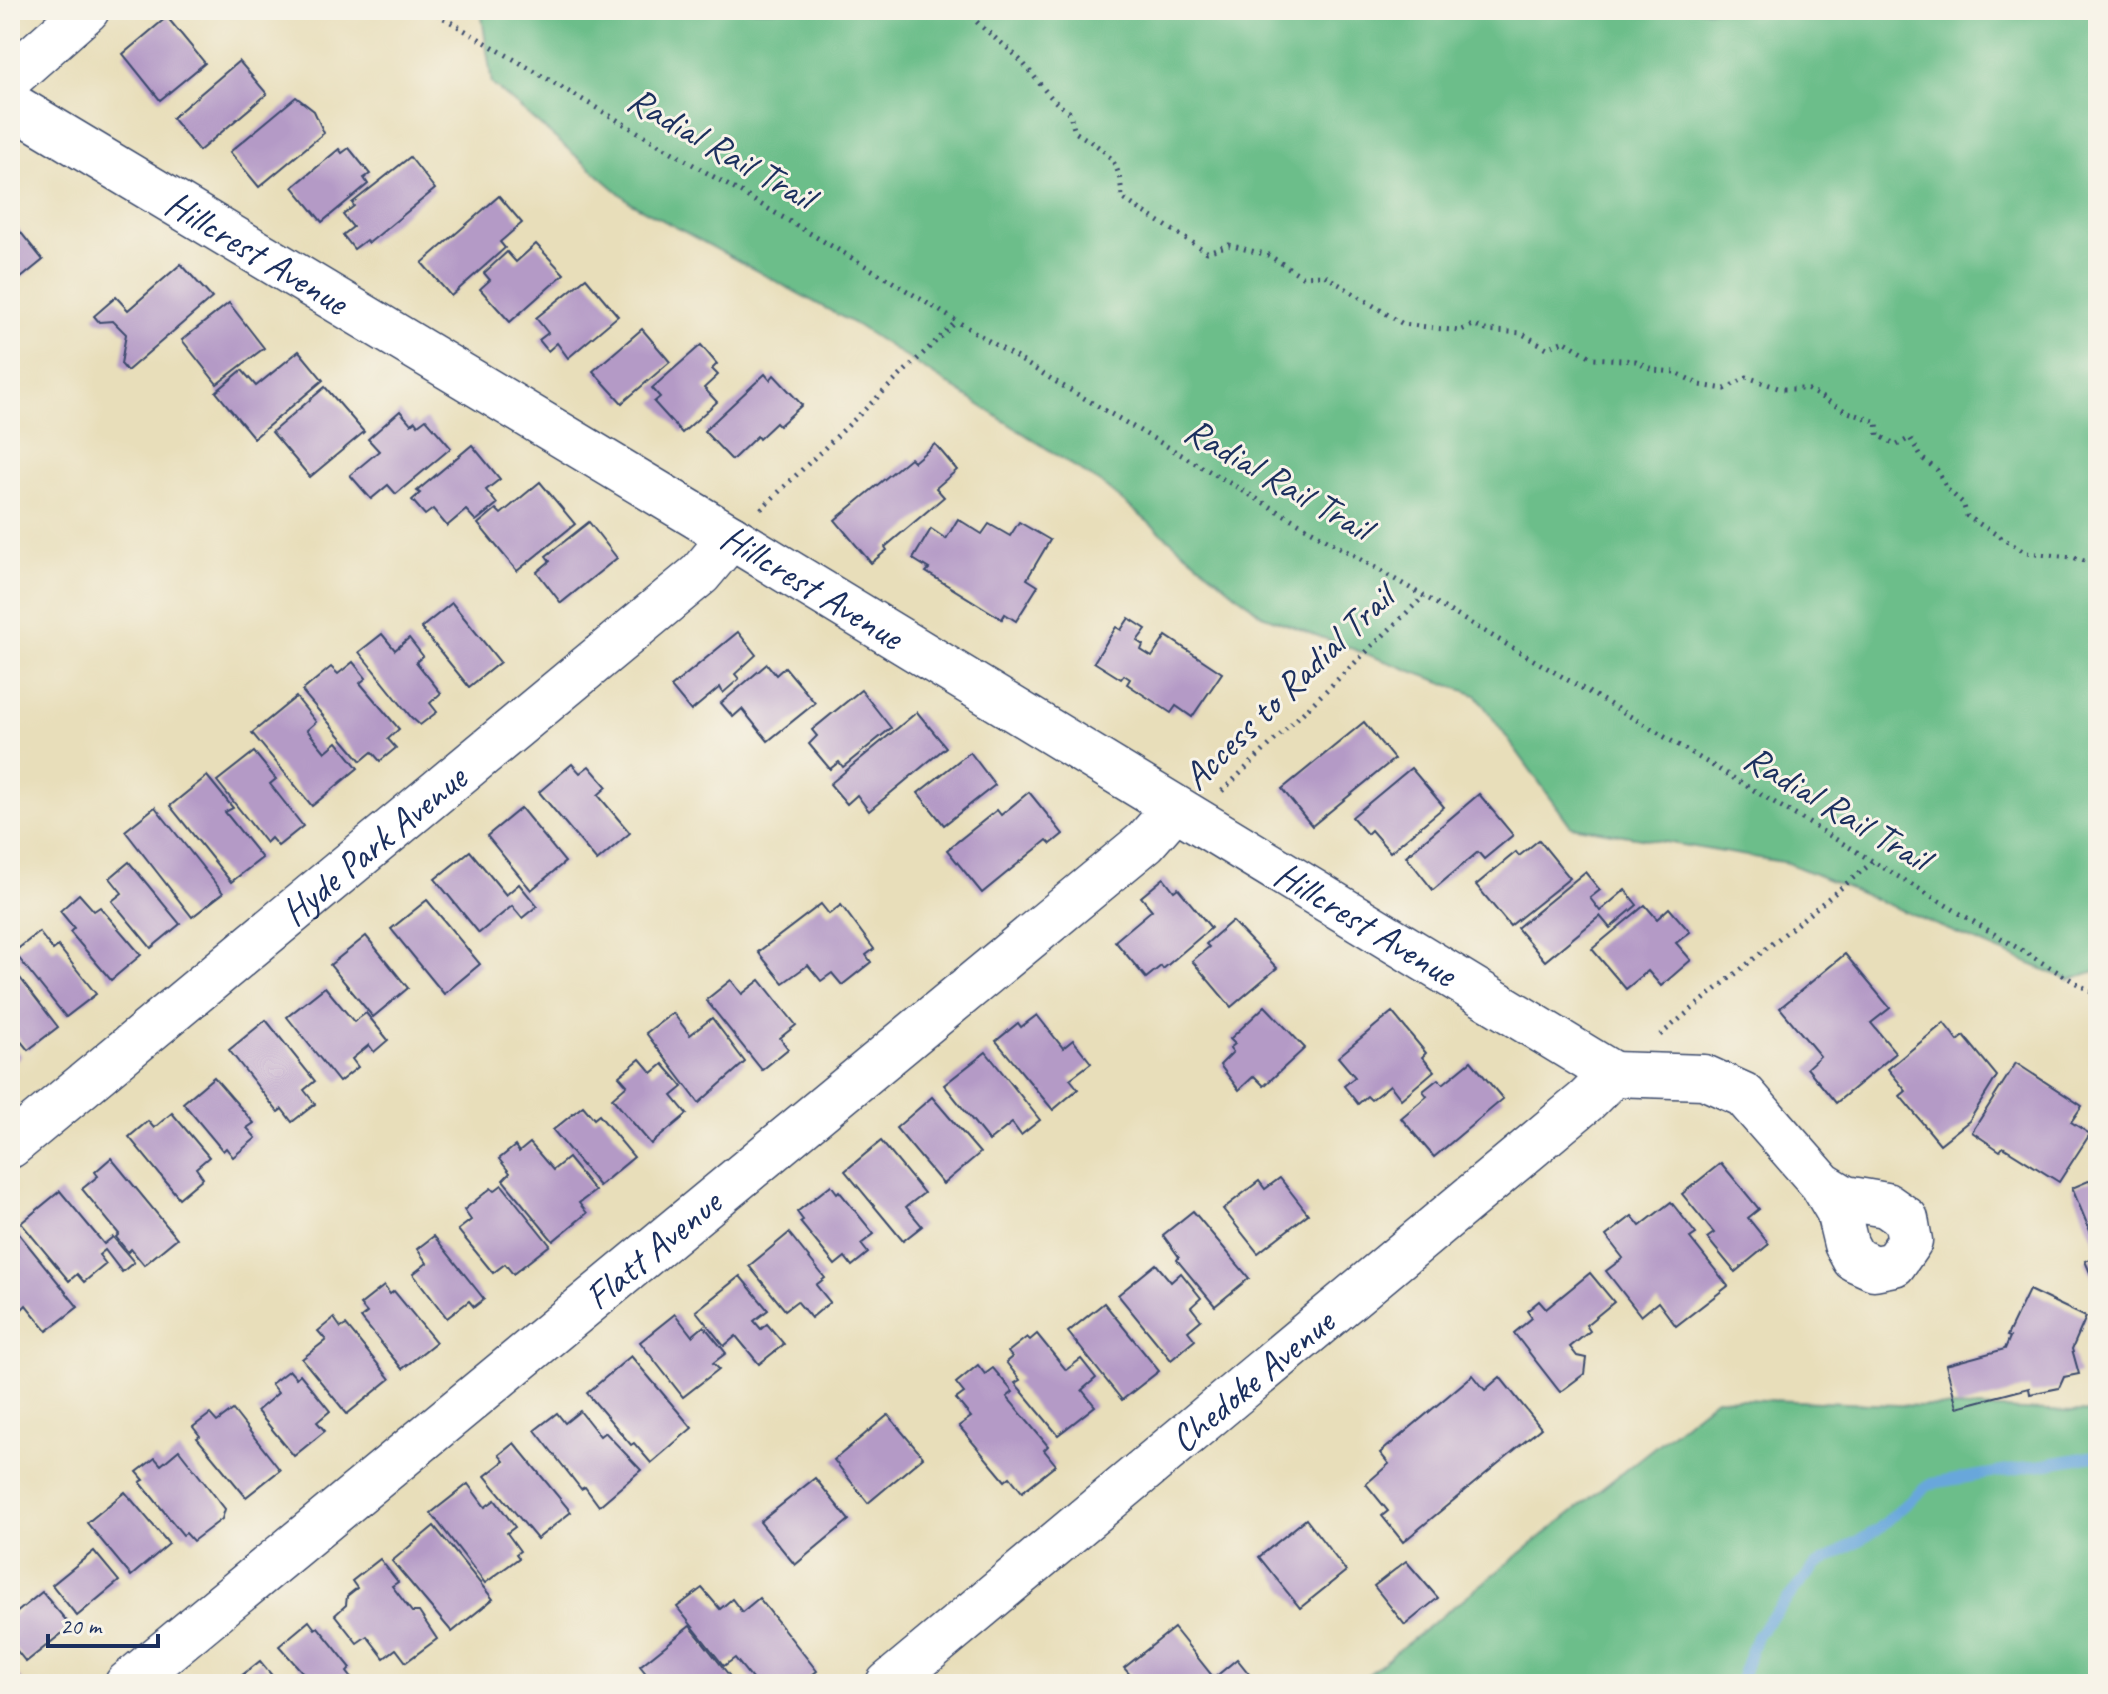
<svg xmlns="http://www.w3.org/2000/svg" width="2108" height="1694" font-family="Caveat,sans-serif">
	<rect width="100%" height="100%" fill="#f7f3e8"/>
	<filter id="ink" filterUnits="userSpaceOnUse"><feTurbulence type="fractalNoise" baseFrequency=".0125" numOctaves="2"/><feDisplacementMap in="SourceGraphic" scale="16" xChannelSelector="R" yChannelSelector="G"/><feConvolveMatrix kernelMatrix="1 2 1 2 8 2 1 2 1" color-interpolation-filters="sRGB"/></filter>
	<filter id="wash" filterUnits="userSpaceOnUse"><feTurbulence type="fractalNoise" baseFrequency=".006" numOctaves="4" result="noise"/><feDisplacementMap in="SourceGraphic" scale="32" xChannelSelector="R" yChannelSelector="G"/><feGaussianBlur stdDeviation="1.8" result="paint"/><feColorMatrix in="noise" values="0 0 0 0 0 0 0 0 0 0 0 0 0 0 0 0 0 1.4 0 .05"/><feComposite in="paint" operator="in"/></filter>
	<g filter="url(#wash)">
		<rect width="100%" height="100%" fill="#e8deba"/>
		<g fill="#6cbe8a" stroke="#447674" stroke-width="2">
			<path d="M 481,10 L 2098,10 L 2098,970 L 2069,980 L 1788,863 L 1571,826 L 1476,695 L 1262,615 L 1103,485 L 855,324 L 631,203 L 492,84 Z"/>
			<path d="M 1716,1398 L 2098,1413 L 2098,1684 L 1356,1684 Z"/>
		</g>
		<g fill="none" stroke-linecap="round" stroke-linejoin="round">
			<path stroke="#68a7db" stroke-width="11" d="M 1739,1684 L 1757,1635 L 1815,1566 L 1877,1530 L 1929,1484 L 2098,1455"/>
		</g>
		<g id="blocks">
			<g fill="#b49ac6">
				<path d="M 167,17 L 205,63 L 160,100 L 123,54 Z"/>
				<path d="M 239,61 L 267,94 L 199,151 L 172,118 Z"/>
				<path d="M 296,97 L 314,111 L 324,133 L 259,187 L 230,152 Z"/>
				<path d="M 349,148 L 370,174 L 364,178 L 368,184 L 322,222 L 293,187 L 339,149 L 342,153 Z"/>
				<path d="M 410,157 L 435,189 L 369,243 L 366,240 L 354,249 L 343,235 L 353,227 L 343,215 L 354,206 L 352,203 Z"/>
				<path d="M 499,196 L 522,223 L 500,242 L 505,248 L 451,296 L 422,263 Z"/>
				<path d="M 10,219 L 43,260 L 10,287 Z"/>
				<path d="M 536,244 L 564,274 L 510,322 L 480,289 L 490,280 L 484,273 L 507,252 L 516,262 Z"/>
				<path d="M 181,264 L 212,298 L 127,371 L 121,364 L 126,334 L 113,321 L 99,322 L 94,316 L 116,297 L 128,310 Z"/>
				<path d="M 586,278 L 618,316 L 568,358 L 557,343 L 548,351 L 539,340 L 548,333 L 536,318 Z"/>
				<path d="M 229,303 L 264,348 L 217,384 L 182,340 Z"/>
				<path d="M 642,329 L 670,362 L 622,403 L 593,371 Z"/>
				<path d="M 701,345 L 717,364 L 712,369 L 718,375 L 704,388 L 717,402 L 682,433 L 654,402 L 660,397 L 652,388 Z"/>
				<path d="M 299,351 L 323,380 L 254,438 L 216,392 L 242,370 L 256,386 Z"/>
				<path d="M 765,374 L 770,380 L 774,375 L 802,405 L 779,426 L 776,423 L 759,439 L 757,436 L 732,460 L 704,431 Z"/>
				<path d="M 325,387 L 364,432 L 310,477 L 272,432 Z"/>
				<path d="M 400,411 L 411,424 L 415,421 L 418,425 L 426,419 L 451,448 L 396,494 L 388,485 L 371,499 L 350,475 L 379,451 L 368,439 Z"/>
				<path d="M 935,444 L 957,470 L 936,488 L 944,497 L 885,547 L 887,550 L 871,563 L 835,520 L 910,458 L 914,462 Z"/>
				<path d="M 472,445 L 500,479 L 486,490 L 497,504 L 476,521 L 466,510 L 447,526 L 433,509 L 425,515 L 412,500 L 420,493 L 417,491 Z"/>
				<path d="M 540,482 L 575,524 L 517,571 L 478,524 L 496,509 L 501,514 Z"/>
				<path d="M 958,519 L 982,534 L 989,524 L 1010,536 L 1019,522 L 1050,540 L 1027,579 L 1038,586 L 1016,621 L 1005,614 L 1002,619 L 926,572 L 929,569 L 913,559 L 931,529 L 946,539 Z"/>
				<path d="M 589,522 L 617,558 L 561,603 L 537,572 L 550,561 L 546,556 Z"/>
				<path d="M 452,603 L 500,662 L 469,687 L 421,628 Z"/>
				<path d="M 1129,618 L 1146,629 L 1137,641 L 1143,645 L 1141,650 L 1152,657 L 1166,636 L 1222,673 L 1192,717 L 1176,706 L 1171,713 L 1127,684 L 1130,679 L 1124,675 L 1121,679 L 1094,662 L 1116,627 L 1121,630 Z"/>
				<path d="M 738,632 L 756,655 L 735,674 L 739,679 L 723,693 L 720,687 L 691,711 L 671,687 Z"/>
				<path d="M 382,634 L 395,650 L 409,638 L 423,656 L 416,662 L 441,693 L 430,703 L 437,712 L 420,725 L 411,717 L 359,652 Z"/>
				<path d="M 353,662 L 366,678 L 360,683 L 399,729 L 388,739 L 396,748 L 380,761 L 372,752 L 361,761 L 302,691 L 331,667 L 338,674 Z"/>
				<path d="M 767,664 L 776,675 L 785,667 L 815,703 L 768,741 L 742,709 L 733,717 L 721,703 Z"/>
				<path d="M 861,690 L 891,728 L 843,767 L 839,762 L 830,769 L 809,744 L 817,736 L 812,730 Z"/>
				<path d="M 296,697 L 316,722 L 307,730 L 325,752 L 337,742 L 358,768 L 312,806 L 252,733 Z"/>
				<path d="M 917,712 L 946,747 L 869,811 L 857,795 L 847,804 L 830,784 Z"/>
				<path d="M 1364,722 L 1394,759 L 1312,826 L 1282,789 Z"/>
				<path d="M 254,752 L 276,779 L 270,784 L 303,826 L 278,846 L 271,838 L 266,843 L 217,781 Z"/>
				<path d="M 970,752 L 995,785 L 944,825 L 918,793 Z"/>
				<path d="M 572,764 L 580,773 L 589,766 L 607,787 L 598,795 L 630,833 L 597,861 L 539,792 Z"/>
				<path d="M 1411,768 L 1444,807 L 1390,852 L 1371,830 L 1367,834 L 1352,817 Z"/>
				<path d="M 207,776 L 233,808 L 225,812 L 262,858 L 231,882 L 170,806 Z"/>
				<path d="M 1029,792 L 1063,834 L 1051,844 L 1047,840 L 982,893 L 947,850 L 997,810 L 1001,815 Z"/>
				<path d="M 1479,794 L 1513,835 L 1484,859 L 1478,852 L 1433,890 L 1406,856 Z"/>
				<path d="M 155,807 L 223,893 L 192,917 L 125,831 Z"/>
				<path d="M 521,808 L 565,862 L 531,890 L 487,836 Z"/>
				<path d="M 1539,840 L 1570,878 L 1510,926 L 1476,885 L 1516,852 L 1519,856 Z"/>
				<path d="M 470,851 L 506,895 L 519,884 L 537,906 L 522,918 L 512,906 L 479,933 L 435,879 Z"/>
				<path d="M 129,862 L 180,924 L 151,948 L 112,901 L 122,893 L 110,878 Z"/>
				<path d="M 1585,872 L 1600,890 L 1590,898 L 1600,911 L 1625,890 L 1637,905 L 1610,928 L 1600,916 L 1545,961 L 1517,928 Z"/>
				<path d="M 1164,878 L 1174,891 L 1178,888 L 1211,928 L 1163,969 L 1161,966 L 1146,978 L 1115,941 L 1152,910 L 1141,897 Z"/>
				<path d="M 79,894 L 94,911 L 100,907 L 141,955 L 111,980 L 70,932 L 74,928 L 60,911 Z"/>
				<path d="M 427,900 L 480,964 L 444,994 L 391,929 Z"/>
				<path d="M 821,904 L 829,914 L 841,905 L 874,949 L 866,955 L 871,962 L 842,985 L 832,973 L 821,981 L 808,965 L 783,983 L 758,952 Z"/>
				<path d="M 1645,905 L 1657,919 L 1669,908 L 1690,932 L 1676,943 L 1691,960 L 1661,986 L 1648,971 L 1626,989 L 1592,949 Z"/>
				<path d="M 1232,921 L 1277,968 L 1231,1007 L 1192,961 L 1209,947 L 1206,944 Z"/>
				<path d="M 39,932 L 53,950 L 58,946 L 96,994 L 66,1017 L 14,952 Z"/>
				<path d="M 366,936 L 408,988 L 373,1017 L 330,965 Z"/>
				<path d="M 1845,954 L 1890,1008 L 1871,1023 L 1896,1053 L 1836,1103 L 1807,1068 L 1820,1056 L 1780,1008 Z"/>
				<path d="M 10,965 L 58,1027 L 28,1050 L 10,1028 Z"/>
				<path d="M 731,980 L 742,994 L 760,980 L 796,1025 L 780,1038 L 788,1049 L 762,1070 L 706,1000 Z"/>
				<path d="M 325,987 L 354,1022 L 366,1013 L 388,1040 L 374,1052 L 369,1045 L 352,1059 L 358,1067 L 339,1082 L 287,1017 Z"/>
				<path d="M 1265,1006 L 1305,1048 L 1264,1086 L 1254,1076 L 1239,1090 L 1220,1065 L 1233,1052 L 1230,1048 L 1235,1044 L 1230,1039 Z"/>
				<path d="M 1392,1012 L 1426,1053 L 1422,1057 L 1434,1071 L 1401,1099 L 1390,1085 L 1371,1100 L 1367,1096 L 1358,1104 L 1344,1086 L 1355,1077 L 1338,1057 Z"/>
				<path d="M 673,1013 L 690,1035 L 712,1018 L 745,1062 L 699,1103 L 646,1033 Z"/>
				<path d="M 1037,1015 L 1063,1048 L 1073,1040 L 1091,1063 L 1070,1079 L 1078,1089 L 1053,1110 L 996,1041 L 1018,1023 L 1021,1027 Z"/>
				<path d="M 266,1020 L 315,1081 L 304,1090 L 315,1104 L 292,1122 L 282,1109 L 278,1112 L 229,1050 Z"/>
				<path d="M 1944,1023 L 1958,1041 L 1964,1036 L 1997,1076 L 1969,1121 L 1940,1144 L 1900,1096 L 1906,1091 L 1888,1069 Z"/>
				<path d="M 10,1042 L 21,1056 L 10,1065 Z"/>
				<path d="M 986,1052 L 1040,1120 L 1021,1135 L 1012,1123 L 989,1141 L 944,1085 Z"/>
				<path d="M 640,1059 L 652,1073 L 663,1064 L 683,1087 L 672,1096 L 687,1114 L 651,1144 L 612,1098 L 627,1085 L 619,1076 Z"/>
				<path d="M 1471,1061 L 1503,1099 L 1434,1157 L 1401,1118 L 1427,1096 L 1423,1091 L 1438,1079 L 1443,1084 Z"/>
				<path d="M 2016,1063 L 2082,1106 L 2071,1122 L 2090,1134 L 2059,1182 L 2003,1147 L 2000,1151 L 1972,1132 Z"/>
				<path d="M 214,1077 L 254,1123 L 247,1128 L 256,1138 L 233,1157 L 226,1148 L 223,1151 L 183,1103 Z"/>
				<path d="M 932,1097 L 980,1153 L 943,1184 L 896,1128 Z"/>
				<path d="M 583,1106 L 594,1119 L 599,1115 L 634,1157 L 599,1186 L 553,1130 Z"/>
				<path d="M 172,1113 L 209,1157 L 196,1168 L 203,1178 L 179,1198 L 129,1137 L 148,1121 L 154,1128 Z"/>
				<path d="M 881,1141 L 924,1193 L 906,1207 L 922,1226 L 903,1241 L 845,1171 Z"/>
				<path d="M 530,1143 L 553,1170 L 568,1158 L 595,1191 L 579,1203 L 587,1213 L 553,1241 L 503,1180 L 510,1173 L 499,1159 L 515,1146 L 519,1152 Z"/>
				<path d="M 111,1158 L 177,1238 L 144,1265 L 131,1249 L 128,1252 L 116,1237 L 119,1234 L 82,1189 L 98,1176 L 95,1172 Z"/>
				<path d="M 1721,1163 L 1759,1209 L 1748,1218 L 1769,1244 L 1735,1272 L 1707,1238 L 1714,1233 L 1682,1194 Z"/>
				<path d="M 2098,1177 L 2098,1250 L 2072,1188 Z"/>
				<path d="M 1280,1178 L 1308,1214 L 1258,1253 L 1223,1209 L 1259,1181 L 1265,1189 Z"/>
				<path d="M 502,1185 L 550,1245 L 513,1274 L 505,1264 L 493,1273 L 458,1230 L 471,1220 L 464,1210 L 491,1188 L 494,1191 Z"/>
				<path d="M 831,1185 L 837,1193 L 839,1191 L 874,1234 L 861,1244 L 868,1253 L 852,1266 L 845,1257 L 835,1265 L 800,1222 L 803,1220 L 797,1212 Z"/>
				<path d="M 60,1191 L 104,1244 L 113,1237 L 134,1262 L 122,1272 L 105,1250 L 99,1255 L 106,1264 L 84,1282 L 77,1274 L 69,1281 L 21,1223 Z"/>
				<path d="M 1671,1202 L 1696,1234 L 1690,1238 L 1728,1286 L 1676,1326 L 1658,1302 L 1641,1316 L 1606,1271 L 1623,1258 L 1606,1236 L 1632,1216 L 1640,1226 Z"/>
				<path d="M 1193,1211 L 1249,1278 L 1215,1306 L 1177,1260 L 1179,1257 L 1163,1235 Z"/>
				<path d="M 15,1229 L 78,1307 L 47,1331 L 26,1305 L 21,1310 L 10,1297 L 10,1233 Z"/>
				<path d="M 789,1233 L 825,1278 L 816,1285 L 830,1302 L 811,1318 L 797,1301 L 785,1310 L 749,1266 Z"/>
				<path d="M 434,1236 L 484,1299 L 474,1307 L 469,1301 L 447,1318 L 413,1274 L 427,1263 L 417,1249 Z"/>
				<path d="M 2098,1255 L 2098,1291 L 2085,1261 Z"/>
				<path d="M 1156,1264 L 1171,1282 L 1181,1273 L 1201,1298 L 1191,1307 L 1201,1320 L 1188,1331 L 1195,1340 L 1171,1360 L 1118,1295 Z"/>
				<path d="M 1590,1273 L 1614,1302 L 1586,1325 L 1590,1331 L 1570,1347 L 1577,1356 L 1586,1358 L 1584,1374 L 1560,1392 L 1514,1333 L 1532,1318 L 1527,1311 L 1539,1301 L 1546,1309 Z"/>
				<path d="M 740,1276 L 768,1310 L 754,1321 L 761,1329 L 767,1324 L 784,1344 L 759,1364 L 736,1336 L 724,1346 L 696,1311 Z"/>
				<path d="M 384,1286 L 390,1294 L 394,1291 L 436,1342 L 402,1369 L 361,1318 L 367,1313 L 360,1305 Z"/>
				<path d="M 2029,1290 L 2086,1317 L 2072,1349 L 2079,1374 L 2064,1377 L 2059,1388 L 2030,1394 L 2029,1388 L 1957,1407 L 1946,1365 L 2005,1349 L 2010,1337 L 2007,1336 Z"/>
				<path d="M 1104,1303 L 1159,1371 L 1122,1400 L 1068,1332 Z"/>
				<path d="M 675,1314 L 692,1336 L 704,1326 L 726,1353 L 713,1363 L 719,1369 L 683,1397 L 640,1342 Z"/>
				<path d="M 334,1318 L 341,1328 L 346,1325 L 390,1379 L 347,1414 L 302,1359 L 326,1340 L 318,1331 Z"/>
				<path d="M 1037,1334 L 1066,1370 L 1081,1359 L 1096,1378 L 1082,1390 L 1095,1406 L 1058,1435 L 1015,1383 L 1020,1380 L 1006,1362 L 1012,1357 L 1008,1352 L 1027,1337 L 1030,1340 Z"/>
				<path d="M 631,1356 L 692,1428 L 651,1463 L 634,1443 L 631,1445 L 587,1393 Z"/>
				<path d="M 978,1365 L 985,1374 L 993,1368 L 1013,1392 L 1007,1397 L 1048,1446 L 1044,1450 L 1056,1465 L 1022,1492 L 1010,1477 L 1005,1481 L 959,1426 L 971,1417 L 956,1399 L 964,1393 L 956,1383 Z"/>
				<path d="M 289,1370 L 296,1378 L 300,1374 L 330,1411 L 317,1422 L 325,1431 L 294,1456 L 257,1411 L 278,1393 L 271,1384 Z"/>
				<path d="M 1473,1375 L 1485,1390 L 1500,1377 L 1541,1428 L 1403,1542 L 1382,1516 L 1388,1511 L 1366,1484 L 1389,1464 L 1380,1453 Z"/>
				<path d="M 233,1410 L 280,1470 L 246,1497 L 197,1438 L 200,1436 L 193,1427 L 210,1414 L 217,1422 Z"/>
				<path d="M 580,1411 L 600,1436 L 605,1432 L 641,1470 L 599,1506 L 585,1487 L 581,1489 L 535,1430 L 557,1413 L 565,1423 Z"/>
				<path d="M 888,1415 L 923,1457 L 868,1503 L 834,1460 Z"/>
				<path d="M 514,1443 L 571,1512 L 537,1539 L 485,1476 L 504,1461 L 499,1455 Z"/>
				<path d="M 179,1450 L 225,1509 L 222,1519 L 193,1541 L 186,1533 L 183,1535 L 140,1482 L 144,1480 L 137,1472 L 155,1458 L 161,1465 Z"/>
				<path d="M 815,1478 L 849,1520 L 795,1565 L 760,1522 Z"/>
				<path d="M 468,1484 L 485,1507 L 495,1500 L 515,1527 L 507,1533 L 520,1551 L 516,1554 L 519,1558 L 485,1583 L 431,1513 Z"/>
				<path d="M 125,1492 L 169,1544 L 131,1576 L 87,1523 Z"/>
				<path d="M 1306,1519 L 1346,1571 L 1300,1608 L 1259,1557 Z"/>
				<path d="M 434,1526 L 493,1599 L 452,1632 L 392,1561 Z"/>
				<path d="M 94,1551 L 119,1581 L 77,1616 L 52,1585 Z"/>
				<path d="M 380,1559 L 398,1582 L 392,1586 L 412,1612 L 419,1612 L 437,1639 L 406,1662 L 396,1649 L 384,1658 L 367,1636 L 357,1643 L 335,1615 L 346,1605 L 347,1596 L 357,1588 L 352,1581 Z"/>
				<path d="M 1406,1561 L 1438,1598 L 1405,1625 L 1374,1586 Z"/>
				<path d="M 702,1588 L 720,1609 L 732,1599 L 742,1612 L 759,1598 L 817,1671 L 800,1684 L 756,1684 L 735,1658 L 724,1666 L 677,1607 Z"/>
				<path d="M 42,1592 L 71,1626 L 26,1662 L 10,1642 L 10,1618 Z"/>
				<path d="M 309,1621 L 315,1629 L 318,1627 L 351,1668 L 347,1672 L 353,1680 L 349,1684 L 313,1684 L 279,1646 Z"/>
				<path d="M 690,1626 L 736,1684 L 648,1684 L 652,1681 L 640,1666 Z"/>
				<path d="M 1174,1628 L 1214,1678 L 1237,1659 L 1257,1684 L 1138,1684 L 1124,1668 Z"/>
				<path d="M 260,1661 L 279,1684 L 231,1684 Z"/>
				<path d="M 10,1665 L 22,1680 L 16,1684 L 10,1684 Z"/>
			</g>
		</g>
	</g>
	<g filter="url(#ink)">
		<use href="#blocks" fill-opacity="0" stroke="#3a496c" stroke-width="2"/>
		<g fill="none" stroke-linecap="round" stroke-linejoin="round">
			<g stroke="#3a496c" stroke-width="47">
				<g id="minor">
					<path d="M 10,78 L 87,10"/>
					<path id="s1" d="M 10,104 L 731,537 L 1613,1074"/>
					<path d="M 1613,1074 L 1704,1077 L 1744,1095 L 1822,1184 L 1838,1211 L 1846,1244 L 1854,1259 L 1874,1268 L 1894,1264 L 1910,1241 L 1906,1219 L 1886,1205 L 1845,1198 L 1822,1184"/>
					<path id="s2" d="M 10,1146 L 700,574 L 731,537"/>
					<path id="s3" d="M 127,1684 L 1145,842 L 1174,809"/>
					<path id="s4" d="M 888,1684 L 1586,1101 L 1613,1074"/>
				</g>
			</g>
			<g stroke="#3a496c" stroke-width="5" stroke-dasharray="2 6" stroke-linecap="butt">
				<path d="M 430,10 L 891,281 L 1058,383 L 1628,715 L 2098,996"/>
				<path d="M 966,10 C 983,31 999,39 1017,57 C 1036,75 1046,98 1069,112 L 1075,132 C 1107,152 1120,157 1122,198 L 1207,252 L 1229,245 L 1268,255 L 1302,276 L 1324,275 L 1403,324 L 1459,331 L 1473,325 L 1486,330 L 1521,333 L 1547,348 L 1564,341 L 1593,358 L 1636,361 L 1654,370 L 1675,372 L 1700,385 L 1725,389 L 1747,377 L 1781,389 L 1807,389 L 1845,411 L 1877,422 L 1878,435 L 1897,445 L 1910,438 L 1922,458 L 1937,470 L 1948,490 L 1963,503 L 1967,516 L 2026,553 L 2073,557 L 2098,566"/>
				<path d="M 761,509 L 957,321"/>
				<path d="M 1222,791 L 1424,596"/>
				<path d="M 1660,1035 L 1873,862"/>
			</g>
			<use href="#minor" stroke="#fff" stroke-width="44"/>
		</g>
	</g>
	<g text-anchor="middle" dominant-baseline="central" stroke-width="6" stroke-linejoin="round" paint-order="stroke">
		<g font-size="38" fill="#1b2f5e" stroke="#f7f3e8">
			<text transform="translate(721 148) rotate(30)">Radial Rail Trail</text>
			<text stroke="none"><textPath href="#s1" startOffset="288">Hillcrest Avenue</textPath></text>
			<text transform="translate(1278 479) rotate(30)">Radial Rail Trail</text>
			<text stroke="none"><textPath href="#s1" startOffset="936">Hillcrest Avenue</textPath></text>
			<text transform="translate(1288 687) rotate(-44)">Access to Radial Trail</text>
			<text transform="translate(1837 808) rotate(31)">Radial Rail Trail</text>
			<text stroke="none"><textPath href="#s2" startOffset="472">Hyde Park Avenue</textPath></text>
			<text stroke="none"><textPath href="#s1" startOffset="1584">Hillcrest Avenue</textPath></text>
			<text stroke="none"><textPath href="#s3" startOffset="682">Flatt Avenue</textPath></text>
			<text stroke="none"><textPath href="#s4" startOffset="474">Chedoke Avenue</textPath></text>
		</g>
	</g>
	<rect width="2108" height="1694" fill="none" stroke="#f7f3e8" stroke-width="40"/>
	<path d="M48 1634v12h110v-12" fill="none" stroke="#1b2f5e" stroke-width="4"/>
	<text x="60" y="1634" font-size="24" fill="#1b2f5e" stroke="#f7f3e8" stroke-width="6" paint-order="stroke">20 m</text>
</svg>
